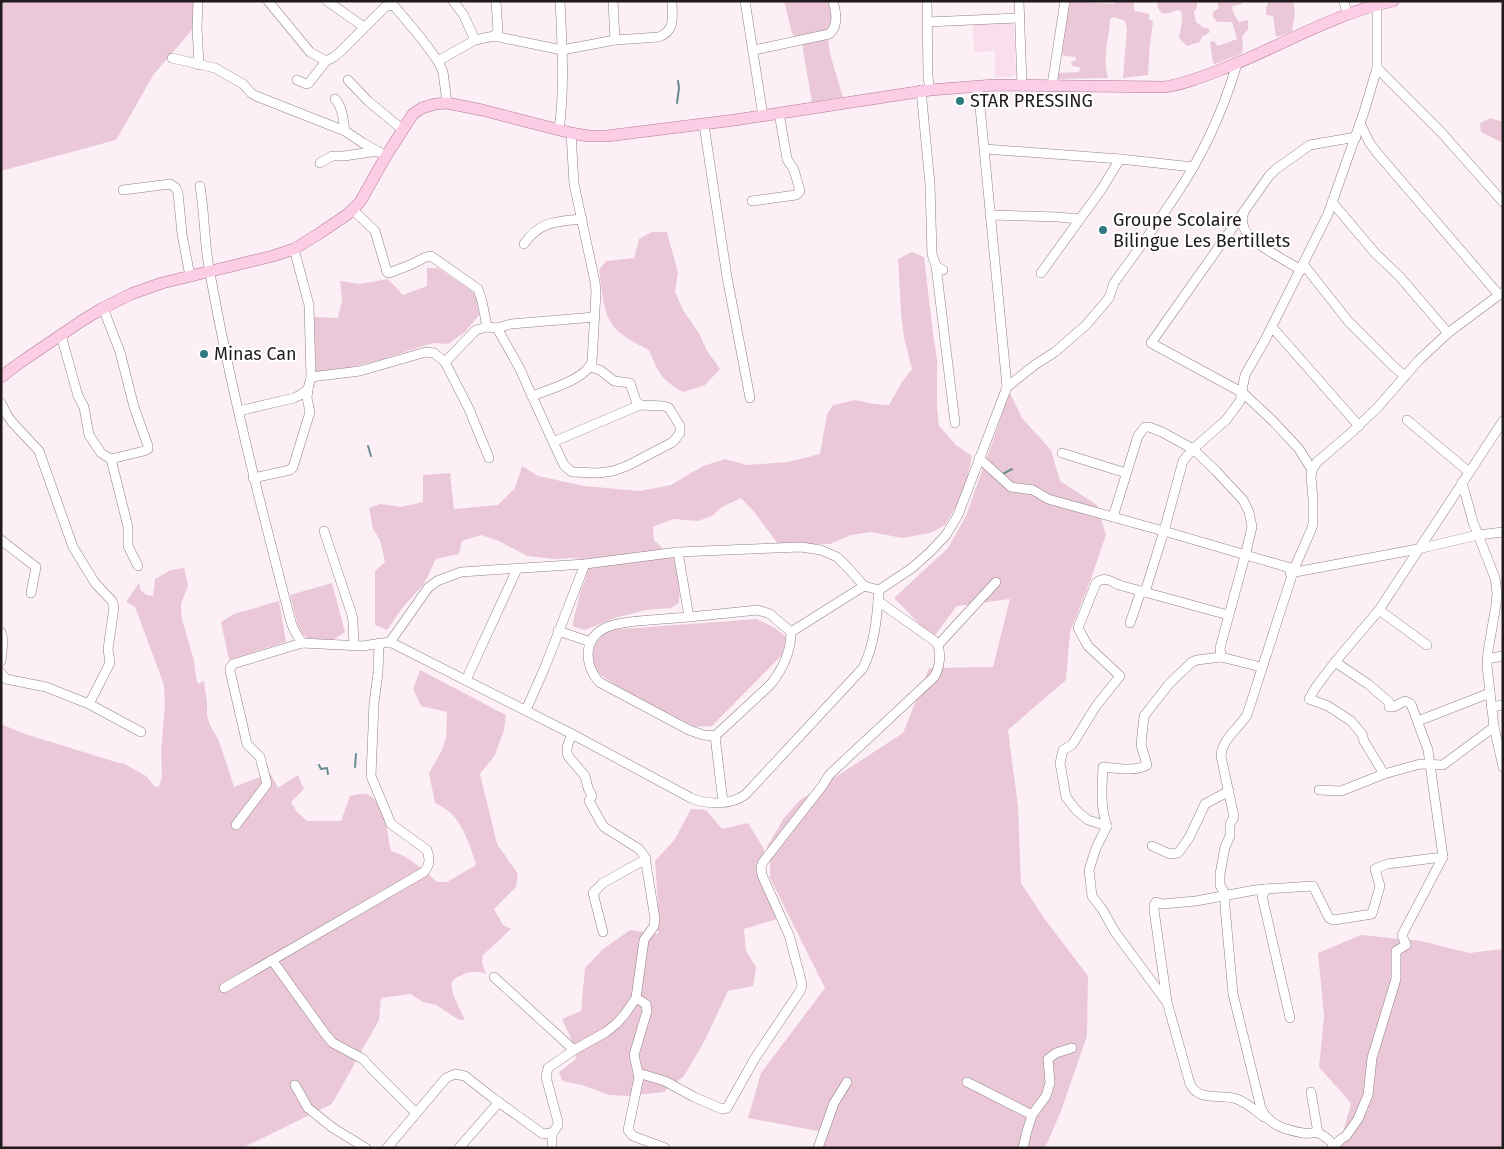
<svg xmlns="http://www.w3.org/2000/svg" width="1504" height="1149" font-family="'Fira Sans',sans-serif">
	<rect width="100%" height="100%" fill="#fcf0f6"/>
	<path fill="#fadeeb" d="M 1010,22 L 1014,26 L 1016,74 L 1012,77 L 995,77 L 995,51 L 974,52 L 973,25 Z"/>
	<g fill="#ebc8d8">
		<path d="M 1,1 L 199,1 L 203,17 L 154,74 L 116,140 L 1,171 Z"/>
		<path d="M 784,1 L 828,1 L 836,33 L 828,38 L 830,54 L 843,97 L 812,102 L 802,44 L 792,33 Z"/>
		<path d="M 1070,1 L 1113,4 L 1114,1 L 1134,1 L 1134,11 L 1149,14 L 1149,19 L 1153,22 L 1150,45 L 1148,75 L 1123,78 L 1127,28 L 1125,21 L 1114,17 L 1110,19 C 1110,30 1107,40 1106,51 C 1105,60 1106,70 1108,78 L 1059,79 L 1057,78 L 1058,73 L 1078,72 L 1081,69 L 1079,67 L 1072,66 L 1071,62 L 1076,60 L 1076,57 L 1064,56 L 1062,54 L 1066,21 Z"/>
		<path d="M 1155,1 L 1200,1 L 1197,2 L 1197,7 L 1194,12 L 1196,22 L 1204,28 L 1208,28 L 1210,32 L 1202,37 L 1200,42 L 1187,46 L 1179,38 C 1180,30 1184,21 1181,11 L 1177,10 C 1166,14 1159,18 1157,2 Z"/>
		<path d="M 1217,1 L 1242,1 L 1242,4 L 1233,6 L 1232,8 L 1235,16 L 1239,22 L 1248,20 L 1248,29 L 1242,37 L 1243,51 L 1241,54 L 1215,64 L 1213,63 L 1210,42 L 1214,41 L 1218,46 L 1237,39 L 1232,22 L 1217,22 L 1213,17 L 1213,12 L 1219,8 Z"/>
		<path d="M 1269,1 L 1293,1 L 1295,11 L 1292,32 L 1276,37 L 1273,16 L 1266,15 L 1266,8 Z"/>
		<path d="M 1490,118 L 1503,122 L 1503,143 L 1481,132 L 1480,123 Z"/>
		<path d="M 652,232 L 667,232 L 678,273 L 675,292 L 683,310 L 700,335 L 706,349 L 720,369 L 705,385 L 683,392 C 661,380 658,372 649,350 C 640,346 620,335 614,327 C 602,312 602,288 599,270 L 606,261 L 634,258 L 639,239 Z"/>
		<path d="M 912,252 L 924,257 L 933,333 L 937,360 L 937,407 L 939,426 L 956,445 L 972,456 L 966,483 L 957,505 L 945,525 L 930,533 L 902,538 L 871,532 L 851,535 L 830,544 L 778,544 L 755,513 L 741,498 L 722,507 L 712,516 L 698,521 L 673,519 L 653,527 L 654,540 L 674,559 L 680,585 L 679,603 L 671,608 L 646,610 L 615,618 L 585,630 L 572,626 L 580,593 L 586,578 L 583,559 L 570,558 L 555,559 L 527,556 L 499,541 L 481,535 L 462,541 L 459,554 L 436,559 L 424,584 L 403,607 L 387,630 L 375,625 L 375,571 L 385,562 L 380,540 L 373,529 L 369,508 L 380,504 L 401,507 L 423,502 L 423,475 L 450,473 L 454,509 L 498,505 L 515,488 L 522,466 L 538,476 L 584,486 L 640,491 L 671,485 L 703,466 L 725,459 L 747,465 L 788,462 L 820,454 L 827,414 L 833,405 L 855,400 L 874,404 L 889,405 L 902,382 L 912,369 L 904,338 L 901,312 L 898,259 Z"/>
		<path d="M 427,268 L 438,268 L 476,294 L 479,315 L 465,332 L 448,344 L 433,343 L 380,360 L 344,369 L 316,372 L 314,317 L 338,318 L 342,300 L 340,281 L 360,284 L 388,279 L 403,295 L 427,286 Z"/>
		<path d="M 1007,387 L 1022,418 L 1051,450 L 1060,481 L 1097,505 L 1106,535 L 1088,587 L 1070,632 L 1066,680 L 1008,730 L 1018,806 L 1021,883 L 1044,918 L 1088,976 L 1087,1036 L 1061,1111 L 1045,1148 L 822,1148 L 823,1132 L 748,1118 L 761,1073 L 825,988 L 770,878 L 770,863 L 767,847 L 784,818 L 800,800 L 903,733 L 929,668 L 993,667 L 1010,599 L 957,606 L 933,638 L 894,598 L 948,548 L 966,516 L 1003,412 Z"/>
		<path d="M 184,568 L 188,586 L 181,604 L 182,619 L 194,661 L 196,677 L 198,684 L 204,681 L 207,702 L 207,715 L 209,723 L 219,741 L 234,787 L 270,773 L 278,788 L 298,775 L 304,789 L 291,802 L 297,812 L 307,821 L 341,821 L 350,796 C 355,795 361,793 366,794 C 386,801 387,833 391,851 C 410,857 423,869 437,882 L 447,882 L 476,865 C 471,848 464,827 452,814 C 447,809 440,806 435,803 L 429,773 L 441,752 L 446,738 L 447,712 L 421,706 L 413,689 L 420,670 L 506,715 L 504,730 L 495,755 L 480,774 L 497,844 L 518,874 L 516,887 L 494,909 L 503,925 L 511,929 L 483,955 L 482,963 L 486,974 C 478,971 469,971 462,975 C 458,977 454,978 452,982 C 449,991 461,1011 465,1020 L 459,1020 L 436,1005 L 423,1002 L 410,994 L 381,998 L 379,1020 L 332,1104 L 242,1148 L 1,1148 L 1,724 L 22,733 L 119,763 L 123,763 L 146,776 L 155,787 L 159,786 L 162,777 L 161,750 L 165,705 L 164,685 L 135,607 L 126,602 L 139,583 L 141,591 L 147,595 L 153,596 L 155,579 L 171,570 Z"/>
		<path d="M 332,583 L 345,632 L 333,640 L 307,638 L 301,632 L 297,622 L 290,595 Z"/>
		<path d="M 279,601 L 286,642 L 229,660 L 221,622 L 234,614 Z"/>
		<path d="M 757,619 L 775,628 L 786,637 L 782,655 L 712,726 L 695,727 L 625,691 L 596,672 C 591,651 591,645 608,630 Z"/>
		<path d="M 691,809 L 706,810 L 722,829 L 748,823 L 764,849 L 765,876 L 777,896 L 785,914 L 777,919 L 744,929 L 746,951 L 756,967 L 753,986 L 728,991 L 704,1042 L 684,1076 L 664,1092 L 627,1096 L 609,1095 L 582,1085 L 562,1081 L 559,1072 L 576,1059 L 571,1039 L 562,1019 L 581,1011 L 585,968 L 603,949 L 630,930 L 658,934 L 658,903 L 655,861 L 675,839 Z"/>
		<path d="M 1361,935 L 1421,941 L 1469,953 L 1503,949 L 1503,1148 L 1339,1148 L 1351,1103 L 1319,1067 L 1324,1016 L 1318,953 Z"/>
	</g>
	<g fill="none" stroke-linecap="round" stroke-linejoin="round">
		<g stroke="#698c91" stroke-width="2">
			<path d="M 677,103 L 679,88 L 678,81"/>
			<path d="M 368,446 L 371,456"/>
			<path d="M 1001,475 L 1012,469"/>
			<path d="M 319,765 L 321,769 L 327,768 L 328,774"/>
			<path d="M 355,767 L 356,754"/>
		</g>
		<g stroke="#928088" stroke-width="10">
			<g id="minor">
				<path d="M 198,1 L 197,28 L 199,65"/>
				<path d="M 268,1 L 310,52 L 326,61"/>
				<path d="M 327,1 L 364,27"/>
				<path d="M 390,1 L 421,38 L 438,61 L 443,72 L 447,103"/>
				<path d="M 453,1 L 463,14 L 475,40"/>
				<path d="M 613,1 L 615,40"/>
				<path d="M 745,1 L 763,116"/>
				<path d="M 927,1 L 928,77 L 930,90"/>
				<path d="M 1019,1 L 1022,86"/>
				<path d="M 1344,1 L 1347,14"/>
				<path d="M 927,22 L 1020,18"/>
				<path d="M 494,36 L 562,50 L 615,40 L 659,37 C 676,30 672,17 672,1"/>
				<path d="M 754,50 L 829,34 C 839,26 836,12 833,1"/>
				<path d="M 172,58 L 215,68 L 243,84 L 251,93 L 256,96 L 345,131 L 363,143 L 386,156"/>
				<path d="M 438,61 L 475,40 L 494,36 L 498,31 L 496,1"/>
				<path d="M 1377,68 L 1440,131 L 1503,202"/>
				<path d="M 297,80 L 306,84 L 309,83 L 326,61 L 334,57 L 340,52 L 385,7 L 392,5"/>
				<path d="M 348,80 L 368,101 L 403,130"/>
				<path d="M 1052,85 L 1065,1"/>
				<path d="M 921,90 L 930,184 L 932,254 L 936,266 L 943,270"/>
				<path d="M 335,99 C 343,108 343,120 345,131"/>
				<path d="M 1360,123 L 1369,142 L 1378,154 L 1499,295"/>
				<path d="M 704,125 L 727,277 L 750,398"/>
				<path d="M 559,130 C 565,88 562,44 560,1"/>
				<path d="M 985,149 L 1120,159 L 1193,167"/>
				<path d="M 320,163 L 332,156 L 344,156 L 378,151"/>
				<path d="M 200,186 C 205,215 204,245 210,273 C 231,391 261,507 291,622 L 294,630 L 302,643"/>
				<path d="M 123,190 L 170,184 L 176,188 L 178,193 L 182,234 L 190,276"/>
				<path d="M 752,201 L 796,195 L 800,191 L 794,170 L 787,159 L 779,113"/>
				<path d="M 1332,202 L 1375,253 L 1400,277 L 1448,333"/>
				<path d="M 353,210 L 375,231 L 387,272 L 389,273 L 410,265 L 426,257 L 431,256 L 478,289 L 482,301 L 487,327"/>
				<path d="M 1244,212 C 1242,217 1242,222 1244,228 C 1250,243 1287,261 1301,270"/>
				<path d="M 990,215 L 1058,217 L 1079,219"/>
				<path d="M 524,244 C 540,221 555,222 582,219"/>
				<path d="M 1303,264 L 1349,322 L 1394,367 L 1405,376"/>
				<path d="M 936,266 L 955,423"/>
				<path d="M 1041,273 L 1101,190 L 1120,159"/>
				<path d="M 103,308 L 120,352 L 134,407 L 148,446 L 148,449 L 144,451 L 111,459"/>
				<path d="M 1272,327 L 1359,426"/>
				<path d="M 497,328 L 511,324 L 595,317"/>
				<path d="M 61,335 L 78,396 L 84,407 L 89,435 L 101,453 L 111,459 L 128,527 L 128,546 L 138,566"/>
				<path d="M 445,362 L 476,330 L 487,327 L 497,328 L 520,369 L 532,396 L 553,442 L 564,465 L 572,472 L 598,473 L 613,471 L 627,466 L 673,442 L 680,433 L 680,426 L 669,408 L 664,406 L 640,405 L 553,442"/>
				<path d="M 590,367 L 600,370 L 614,381 L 630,383 L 636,401 L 640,405"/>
				<path d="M 311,377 L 360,371 L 426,352 L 434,353 L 445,362 L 469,409 L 489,458"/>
				<path d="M 1007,387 L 1036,364 L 1055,352 L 1086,325 L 1109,298 L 1114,283 C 1134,255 1155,227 1174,198 C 1202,157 1223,111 1237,64"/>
				<path d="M 532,396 C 548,390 586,379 592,362 L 596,292 L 595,282 L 574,184 L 571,133"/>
				<path d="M 1,403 L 7,415 L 12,422 L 39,451 L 73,547 L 95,583 L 112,601 L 114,607 L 108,649 L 110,663 L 89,704 L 46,687 L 6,679 L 1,673"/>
				<path d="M 239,411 L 294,398 L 302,394 L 308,389 L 311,377 L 309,305 L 294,249"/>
				<path d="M 1407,420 L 1469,472"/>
				<path d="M 1062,453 L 1126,473"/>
				<path d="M 979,458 L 1011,487 L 1033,490 L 1048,499 L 1174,534 L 1294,569"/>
				<path d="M 1312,470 L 1299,449 L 1273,421 L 1243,393 L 1151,343 L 1269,176 L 1276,169 L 1310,145 L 1356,137"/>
				<path d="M 253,478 L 290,470 L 293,467 L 310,412 L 307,398 L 308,389"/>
				<path d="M 1462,482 L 1473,522 L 1495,578 L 1497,593 L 1496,605 L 1488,651 L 1487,666 L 1494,727 L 1503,767"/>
				<path d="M 1113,517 L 1138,436 L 1145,427 L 1149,427 L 1162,432 L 1193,449 L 1216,471 L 1243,500 L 1249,512 L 1252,527 L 1245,556 L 1220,648 L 1221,657"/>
				<path d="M 324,531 L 352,615 L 353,622 L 354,646"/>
				<path d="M 1,540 L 36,567 L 31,593"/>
				<path d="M 678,552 L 689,617 L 758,610 L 770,614 L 791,632 C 791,652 783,669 770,685 L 715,736 L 703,735 L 689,730 L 599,682 C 592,674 588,665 588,654 C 589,622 627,622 650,620 C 663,619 676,618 689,617"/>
				<path d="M 1290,573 L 1418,549 L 1478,535 L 1503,532"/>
				<path d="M 1145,592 L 1164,531 L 1183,461 L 1193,449 L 1226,420 L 1240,401 L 1245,375 L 1265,340 L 1328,214 L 1364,112 L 1377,68 L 1377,5"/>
				<path d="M 1379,610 L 1427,645"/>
				<path d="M 1130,623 L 1141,591"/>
				<path d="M 558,631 L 591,642"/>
				<path d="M 1,632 L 3,641 L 1,661"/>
				<path d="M 791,632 L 864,586"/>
				<path d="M 390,642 L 428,588 L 437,581 L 461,572 L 585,564 L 678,552 L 801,547 L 821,550 L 837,557 L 849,569 L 864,586 L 879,590 L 912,568 L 930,552 L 946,535 L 958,515 L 1007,387 L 978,86"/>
				<path d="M 938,645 L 996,582"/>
				<path d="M 1487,659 L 1503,656"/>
				<path d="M 466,680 L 517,569"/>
				<path d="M 89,704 L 141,732"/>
				<path d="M 1491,707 L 1503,705"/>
				<path d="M 526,710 L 545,667 L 585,564"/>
				<path d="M 1418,721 L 1490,693"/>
				<path d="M 715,736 L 723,802"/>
				<path d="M 1384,774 L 1364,741 L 1362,734 L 1351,721 L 1328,706 L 1309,699 L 1316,687 L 1335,662 L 1379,610 L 1503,421"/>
				<path d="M 1319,790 L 1341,791 L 1384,774 L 1420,764 L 1443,765 L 1494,727"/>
				<path d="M 236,825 L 267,784 L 260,757 L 247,744 L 230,671 L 230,668 L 233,664 L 302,643 L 362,646 L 390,642 L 572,734 L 691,798 C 708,805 730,805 745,795 L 863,668 C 875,644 877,616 879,590"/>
				<path d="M 1107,826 L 1088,820 L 1077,811 L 1066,797 L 1060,763 L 1063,750 L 1072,745 L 1096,706 L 1120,676 L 1088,646 L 1078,628 L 1096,583 C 1104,576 1111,581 1119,585 L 1228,615"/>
				<path d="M 1107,826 C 1100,806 1102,788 1103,767 C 1115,768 1136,772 1147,765 L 1141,745 L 1144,716 L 1169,684 L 1192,662 L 1197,660 L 1221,657 L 1261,667"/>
				<path d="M 1107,826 L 1096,848 L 1089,870 L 1092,896 L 1102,909 L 1115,932 L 1166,1001"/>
				<path d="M 1152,846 L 1170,854 L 1178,853 L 1189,838 L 1205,804 L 1229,791"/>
				<path d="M 1265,889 L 1313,886 L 1329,918 L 1334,920 L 1372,914 L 1380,886 L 1375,869 L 1387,864 L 1443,857"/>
				<path d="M 603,932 L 593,893 L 603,883 L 646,859"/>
				<path d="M 272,960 L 326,1035 L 333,1043 L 363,1059 L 371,1068 L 416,1113"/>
				<path d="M 494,977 L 574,1050"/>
				<path d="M 224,988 L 424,872 C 430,865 430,859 427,850 L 391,824 L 371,776 L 374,703 L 378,673 L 379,643"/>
				<path d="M 636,998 L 646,1004 L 647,1011 L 634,1055 L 639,1077 L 628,1130 L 633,1136 L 665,1148"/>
				<path d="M 638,1073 L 665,1081 L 694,1097 L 722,1109 L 727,1108 L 755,1058 L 800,991 L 802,986 L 801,980 L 789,935 L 762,875 L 761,867 L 763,862 L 823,785 L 829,775 L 934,677 C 940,668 942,651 936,642 L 878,601"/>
				<path d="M 967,1082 L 1032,1115"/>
				<path d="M 295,1085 L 308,1108 L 333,1128 L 366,1148"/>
				<path d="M 1311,1092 L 1318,1133"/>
				<path d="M 1264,1117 C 1256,1111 1247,1103 1237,1099 C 1220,1093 1200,1103 1190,1084 L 1167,1002 L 1154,910 L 1154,905 L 1156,902 L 1162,904 L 1196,901 L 1255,890 L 1265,889 L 1265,891 L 1262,896 L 1290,1018"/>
				<path d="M 1334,1145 C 1330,1141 1324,1135 1318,1133 C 1314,1132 1308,1134 1303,1133 C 1286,1130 1268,1125 1261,1108 L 1233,994 L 1225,907 L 1225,894 L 1220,885 L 1220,874 L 1225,847 L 1230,836 L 1230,824 L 1234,817 L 1221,756 C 1222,739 1238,729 1247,715 L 1294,569 L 1311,530 L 1313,524 L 1313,499 L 1311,477 L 1312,470 L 1317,462 L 1352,432 L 1378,407 L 1419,360 L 1448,333 L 1503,292"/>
				<path d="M 387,1148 L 446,1078 L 455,1074 L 465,1076 L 493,1098 L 543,1134 L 550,1133 L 552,1134"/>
				<path d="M 459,1148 L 499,1102"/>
				<path d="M 552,1148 L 552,1134 L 558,1125 L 558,1122 L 546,1077 L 548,1068 L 574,1050 L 606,1032 L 616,1024 L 625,1014 L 636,998 L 644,940 L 654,926 L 655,919 L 645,857 L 639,849 L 607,829 L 603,826 L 589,801 L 592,796 L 588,788 L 585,776 L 568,756 C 565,748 569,742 572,734"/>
				<path d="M 818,1148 L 834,1103 L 847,1082"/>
				<path d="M 1023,1148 L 1027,1131 L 1032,1115 L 1046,1096 L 1050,1083 L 1048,1059 L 1056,1053 L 1072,1048"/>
				<path d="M 1332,1148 L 1341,1139 L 1346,1136 L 1358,1119 L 1368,1095 L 1372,1058 L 1396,979 L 1396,951 L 1406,945 L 1402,935 L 1443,857 L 1428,750 L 1411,704 L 1405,701 L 1393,707 L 1389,707 L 1389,702 L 1368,684 L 1335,662"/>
			</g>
		</g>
		<g stroke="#af7894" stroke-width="12">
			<path id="major" d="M 1,377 L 21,362 L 80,322 L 103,308 L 131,294 L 162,283 L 273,256 L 294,249 L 320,233 L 348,214 L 360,202 L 386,156 L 413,114 L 422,108 L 435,104 L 447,103 L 482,110 L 571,133 L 588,136 L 607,136 L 735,120 L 930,90 L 994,85 L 1165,87 C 1184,84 1202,77 1220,70 C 1278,48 1332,14 1393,1"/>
		</g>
		<use href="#minor" stroke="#fff" stroke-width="9"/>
		<use href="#major" stroke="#fdcde5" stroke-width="11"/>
	</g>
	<g fill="#2f7880" stroke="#fff" stroke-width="2">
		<circle cx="960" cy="101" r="5"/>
		<circle cx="1103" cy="230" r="5"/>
		<circle cx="204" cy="354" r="5"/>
	</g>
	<g text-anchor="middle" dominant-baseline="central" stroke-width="4" stroke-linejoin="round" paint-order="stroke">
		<g font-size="18" fill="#211a1d" stroke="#fff" text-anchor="start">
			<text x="970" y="101">STAR PRESSING</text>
			<text x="1113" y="220">Groupe Scolaire<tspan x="1113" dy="21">Bilingue Les Bertillets</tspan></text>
			<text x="214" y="354">Minas Can</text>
		</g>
	</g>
	<rect width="1504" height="1149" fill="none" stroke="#211a1d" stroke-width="5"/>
</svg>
